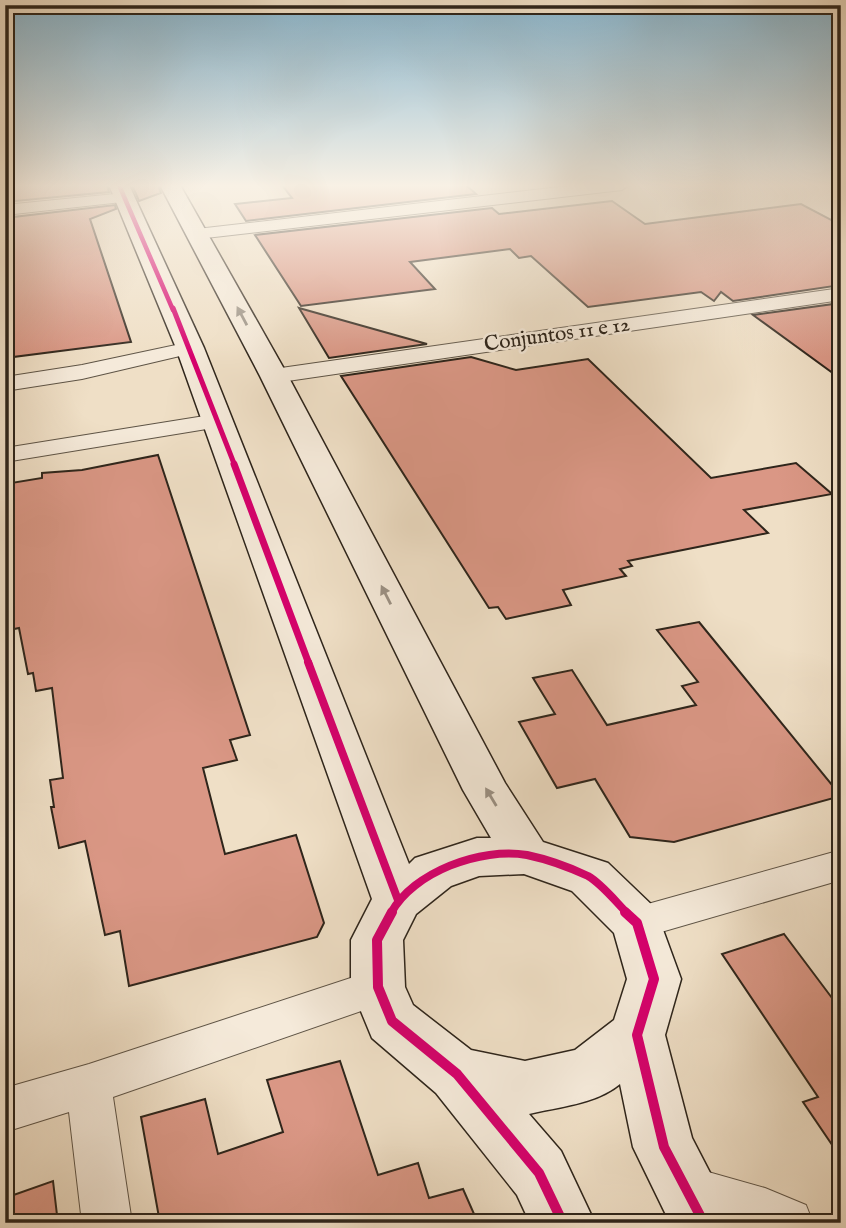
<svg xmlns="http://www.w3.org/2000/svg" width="846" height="1228" font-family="'IM FELL English',serif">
	<rect width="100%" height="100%" fill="#efdfc6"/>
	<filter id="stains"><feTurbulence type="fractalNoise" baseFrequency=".00286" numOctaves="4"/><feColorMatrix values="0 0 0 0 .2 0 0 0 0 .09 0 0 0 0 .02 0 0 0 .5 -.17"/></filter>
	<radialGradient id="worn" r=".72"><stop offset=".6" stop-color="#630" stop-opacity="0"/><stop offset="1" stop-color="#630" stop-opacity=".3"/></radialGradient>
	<g fill="#da9785" stroke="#2e251b" stroke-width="2">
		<path d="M 5,185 L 107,185 L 109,192 L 5,202 Z"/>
		<path d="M 132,185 L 158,185 L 161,193 L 139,201 Z"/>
		<path d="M 282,185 L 466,185 L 476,194 L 246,221 L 235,204 L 292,198 Z"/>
		<path d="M 612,201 L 645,224 L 801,204 L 841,225 L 841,285 L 733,301 L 721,292 L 714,301 L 701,292 L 588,307 L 531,256 L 519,258 L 510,249 L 410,262 L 435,289 L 301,306 L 255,235 L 492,208 L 499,214 Z"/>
		<path d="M 115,205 L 116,209 L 90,219 L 131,342 L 5,358 L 5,218 Z"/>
		<path d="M 841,303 L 841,379 L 753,315 Z"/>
		<path d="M 299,308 L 427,344 L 329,358 Z"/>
		<path d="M 471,357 L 516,370 L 588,359 L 711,478 L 796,463 L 832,494 L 744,510 L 768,533 L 628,561 L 632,566 L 620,569 L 626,576 L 563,590 L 571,605 L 506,619 L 498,607 L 489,608 L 341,376 Z"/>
		<path d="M 158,455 L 250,735 L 230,740 L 237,760 L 203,768 L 225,854 L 296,835 L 324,923 L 317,937 L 129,986 L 120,931 L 105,935 L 85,841 L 59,848 L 51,807 L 54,807 L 50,780 L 63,778 L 52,688 L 36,691 L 33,673 L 28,674 L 19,628 L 5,631 L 5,484 L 42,478 L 42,473 L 82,470 Z"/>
		<path d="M 699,622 L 841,796 L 674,842 L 630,837 L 595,779 L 557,788 L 519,722 L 555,714 L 533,678 L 572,670 L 607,725 L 696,705 L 682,686 L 698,682 L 657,630 Z"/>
		<path d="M 784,934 L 841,1010 L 841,1158 L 803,1102 L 818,1097 L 722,954 Z"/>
		<path d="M 340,1061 L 378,1175 L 418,1163 L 429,1198 L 463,1189 L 478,1223 L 160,1223 L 141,1117 L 205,1099 L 218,1154 L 283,1132 L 267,1080 Z"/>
		<path d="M 53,1181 L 57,1215 L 34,1223 L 5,1223 L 5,1198 Z"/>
	</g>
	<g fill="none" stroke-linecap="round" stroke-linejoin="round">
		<g stroke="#5e5446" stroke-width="2">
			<g id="street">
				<path d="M 577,185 L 629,185 L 622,190 L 197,239 L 188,234 L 197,229 Z"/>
				<path d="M 125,193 L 131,195 L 131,201 L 5,215 L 5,205 Z"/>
				<path d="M 841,288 L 841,300 L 274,383 L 263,376 L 274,369 Z"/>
				<path d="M 190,342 L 200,348 L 197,352 L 82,379 L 5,391 L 5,377 L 82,365 Z"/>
				<path d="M 217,414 L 225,416 L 229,421 L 225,426 L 5,462 L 5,448 Z"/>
				<path d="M 841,850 L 841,880 L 637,939 L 623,934 L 617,923 L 623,912 L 637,907 Z"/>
				<path d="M 378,969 L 393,974 L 399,987 L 393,1000 L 113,1097 L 132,1223 L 82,1223 L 69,1112 L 5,1132 L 5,1088 L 89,1064 Z"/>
				<path d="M 687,1166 L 765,1188 L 806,1205 L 813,1223 L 715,1223 L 670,1207 L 663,1190 L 670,1173 Z"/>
			</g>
		</g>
		<g stroke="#2e251b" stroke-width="3">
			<path id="secondary" d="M 109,185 L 129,185 L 204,348 L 409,864 L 415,858 L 477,838 L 491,838 L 463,790 L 260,376 L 160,185 L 180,185 L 288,376 L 505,783 L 543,842 L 608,863 L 655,908 L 681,979 L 665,1035 L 692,1138 L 736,1223 L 670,1223 L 633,1147 L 620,1084 C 596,1104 558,1107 529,1114 L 561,1151 L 595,1223 L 530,1223 L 517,1195 L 436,1093 L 372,1038 L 351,987 L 351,940 L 372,899 L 176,348 ZM 524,874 L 572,891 L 614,933 L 627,979 L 614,1020 L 575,1050 L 525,1061 L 471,1050 L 413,1005 L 405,987 L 403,940 L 416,914 L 451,886 L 479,876 Z"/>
		</g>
		<use href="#street" fill="#f5eada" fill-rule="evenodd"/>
		<use href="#secondary" fill="#f5eada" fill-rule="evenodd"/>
		<g stroke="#f5eada" stroke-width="7">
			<path id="cycleway-far4" d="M 119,185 L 173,310"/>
		</g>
		<g stroke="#f5eada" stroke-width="9">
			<path id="cycleway-far3" d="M 173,308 L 235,466"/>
		</g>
		<g stroke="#f5eada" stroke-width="11">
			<path id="cycleway-far2" d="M 234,464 L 309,664"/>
		</g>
		<g stroke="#f5eada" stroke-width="12">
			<g id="cycleway-far1">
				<path d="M 308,662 L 398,900"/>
				<path d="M 391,913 C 413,872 481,847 527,855 C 546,859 571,868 588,876 C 602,884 616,902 627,913"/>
			</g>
		</g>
		<g stroke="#f5eada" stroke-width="15">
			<g id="cycleway">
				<path d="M 392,912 L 377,940 L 378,987 L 392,1021 L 457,1074 L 539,1173 L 563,1223"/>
				<path d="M 625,912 L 637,923 L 654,979 L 637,1035 L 664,1147 L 704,1223"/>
			</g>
		</g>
		<use href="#cycleway-far4" stroke="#d6006c" stroke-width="4.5"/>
		<use href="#cycleway-far3" stroke="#d6006c" stroke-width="5"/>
		<use href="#cycleway-far2" stroke="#d6006c" stroke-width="7"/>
		<use href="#cycleway-far1" stroke="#d6006c" stroke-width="8"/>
		<use href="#cycleway" stroke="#d6006c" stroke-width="10"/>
	</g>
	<defs><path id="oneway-solid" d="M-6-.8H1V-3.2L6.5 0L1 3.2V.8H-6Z" transform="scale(1.75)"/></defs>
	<g fill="#9b9184">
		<use href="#oneway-solid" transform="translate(242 316) rotate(-118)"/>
		<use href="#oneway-solid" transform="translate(386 595) rotate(-117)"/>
		<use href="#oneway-solid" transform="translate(491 797) rotate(-121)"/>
	</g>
	<linearGradient id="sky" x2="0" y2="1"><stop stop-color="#89b8d2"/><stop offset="0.52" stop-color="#f8f1e5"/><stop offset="1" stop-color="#f8f1e5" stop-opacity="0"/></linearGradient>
	<rect width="846" height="357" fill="url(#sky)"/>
	<g text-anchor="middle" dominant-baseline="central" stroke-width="5" stroke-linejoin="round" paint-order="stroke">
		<g font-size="21" fill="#2e251b" stroke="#f5eada">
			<text transform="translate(557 335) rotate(-8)">Conjuntos 11 e 12</text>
		</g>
	</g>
	<rect width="846" height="1228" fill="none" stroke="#efdfc6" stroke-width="28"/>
	<rect x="7" y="7" width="832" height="1214" fill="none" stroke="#2e251b" stroke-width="3.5"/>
	<rect x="14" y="14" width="818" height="1200" fill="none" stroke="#2e251b" stroke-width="2"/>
	<rect width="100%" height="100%" filter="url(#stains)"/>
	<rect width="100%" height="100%" fill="url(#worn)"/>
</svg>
